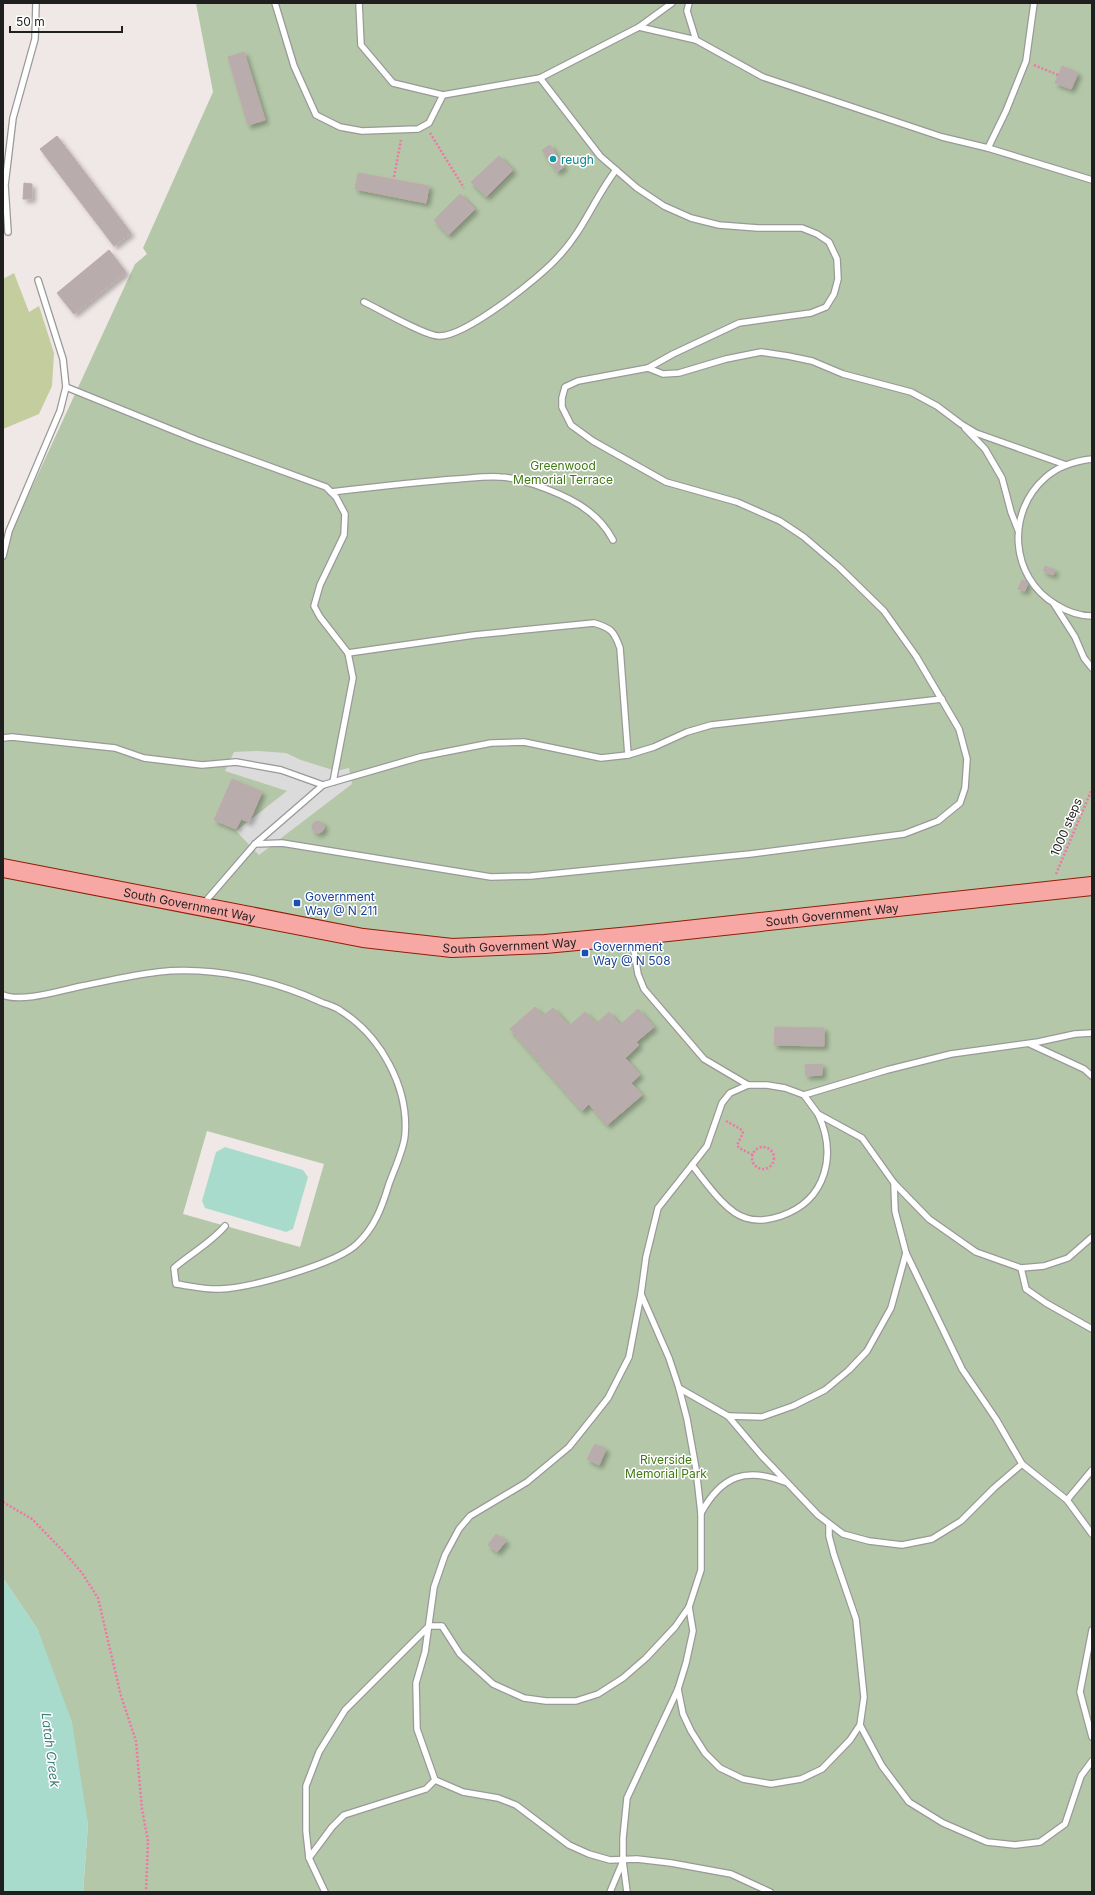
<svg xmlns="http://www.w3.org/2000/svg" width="1095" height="1895" font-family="Inter,sans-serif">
	<defs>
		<filter id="shadow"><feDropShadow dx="3.5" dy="3.5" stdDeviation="2" flood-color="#0004"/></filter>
	</defs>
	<rect width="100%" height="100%" fill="#f0e8e6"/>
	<path fill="#c4cd9d" d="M 14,273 L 29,312 L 39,306 L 54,353 L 52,386 L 39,414 L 3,429 L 3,279 Z"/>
	<path fill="#b4c7a8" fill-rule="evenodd" d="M 196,3 L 1092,3 L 1092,1892 L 83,1892 L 88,1824 L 38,1630 L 3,1578 L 3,550 L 135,264 L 147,254 L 143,248 L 213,92 ZM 207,1131 L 324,1164 L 300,1247 L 183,1214 Z"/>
	<path fill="#dbdbdb" d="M 258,751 L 286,753 L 301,760 L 336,771 L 349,768 L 352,784 L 259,855 L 236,831 L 287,791 L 225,771 L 234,752 Z"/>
	<g fill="#a9dbcc">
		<path d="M 225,1147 L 303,1170 L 308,1177 L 293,1229 L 286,1232 L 205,1208 L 202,1201 L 216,1152 Z"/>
		<path d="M 3,1578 L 38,1630 L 72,1722 L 88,1824 L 83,1892 L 3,1892 Z"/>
	</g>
	<g fill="#b9acad" stroke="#c1a9ab" filter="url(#shadow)">
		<path d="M 244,52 L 265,120 L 248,125 L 228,57 Z"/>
		<path d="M 1062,66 L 1078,73 L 1071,89 L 1055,83 Z"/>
		<path d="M 57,136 L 131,233 L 114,246 L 40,149 Z"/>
		<path d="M 550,145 L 564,167 L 557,172 L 542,150 Z"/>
		<path d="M 499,156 L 513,170 L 486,197 L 471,182 Z"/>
		<path d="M 358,173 L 429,186 L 426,203 L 355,189 Z"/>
		<path d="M 24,183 L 32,184 L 32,199 L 23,199 Z"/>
		<path d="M 460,194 L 475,209 L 448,235 L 434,220 Z"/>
		<path d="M 109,250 L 126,272 L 74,314 L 57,293 Z"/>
		<path d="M 1045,566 L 1055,570 L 1053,575 L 1043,571 Z"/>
		<path d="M 1022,580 L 1028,582 L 1025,591 L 1018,589 Z"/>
		<path d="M 232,779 L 262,792 L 249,822 L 241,819 L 236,829 L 214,820 Z"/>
		<circle cx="318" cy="827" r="6"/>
		<path d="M 535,1007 L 543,1016 L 553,1008 L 569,1026 L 585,1012 L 596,1024 L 609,1012 L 620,1025 L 638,1009 L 654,1027 L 636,1042 L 639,1045 L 625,1058 L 640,1075 L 631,1083 L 642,1095 L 607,1125 L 589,1104 L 582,1111 L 510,1029 Z"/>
		<path d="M 775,1027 L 824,1028 L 824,1046 L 774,1045 Z"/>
		<path d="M 822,1064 L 822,1075 L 806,1076 L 805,1065 Z"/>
		<path d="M 595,1444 L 606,1449 L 599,1465 L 587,1459 Z"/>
		<path d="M 496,1534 L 506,1541 L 497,1552 L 488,1545 Z"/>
	</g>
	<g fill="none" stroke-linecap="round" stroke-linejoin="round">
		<g stroke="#999" stroke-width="8">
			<g id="lane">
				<path d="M 275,3 L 294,66 L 316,115 L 340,127 L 362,131 L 418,129 L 429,123 L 443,95"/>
				<path d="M 359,3 L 361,45 L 393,83 L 443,95 L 540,78 L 639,27 L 696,40 L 763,77 L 942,137 L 988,148 L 1092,180"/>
				<path d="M 689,3 L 687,11 L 696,40"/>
				<path d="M 639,27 L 672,3"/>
				<path d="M 540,78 L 600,156 L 637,188 L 664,206 L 691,218 L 719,225 L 758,228 L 802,228 L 817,234 L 829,242 L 837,259 L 838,279 L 834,294 L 826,307 L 811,313 L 739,323 L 673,354 L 648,368"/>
				<path d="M 988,148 L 1006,111 L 1026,61 L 1034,3"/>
				<path d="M 8,232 L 5,185 L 13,118 L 35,39 L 36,3"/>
				<path d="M 364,302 C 379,309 425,336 439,336 C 465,337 541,277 559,256 C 583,231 595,197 616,170"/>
				<path d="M 66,387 L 197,440 L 326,487 L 336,497 L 345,514 L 344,535 L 320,585 L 314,606 L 320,617 L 348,653 L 353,678 L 333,782"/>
				<path d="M 965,428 L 985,449 L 1002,478 L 1011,512 L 1018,530"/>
				<path d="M 1092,459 C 1075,461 1058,466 1045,478 C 1006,512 1010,577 1055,604 C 1066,611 1079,616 1092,616"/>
				<path d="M 331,492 C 373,487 415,482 458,479 C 472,478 486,476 500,477 C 511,477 523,481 533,484 C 565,495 597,509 613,540"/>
				<path d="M 3,556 L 9,531 L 60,411 L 66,387 L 63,359 L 38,280"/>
				<path d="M 1054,604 L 1075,637 L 1084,658 L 1092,668"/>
				<path d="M 348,653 L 474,635 L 594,623 C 611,628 614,631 620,648 L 628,755"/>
				<path d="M 3,738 L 12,737 L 115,748 L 144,758 L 202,765 L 236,762 L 281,770 L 323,785 L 255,844 L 204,903"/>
				<path d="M 323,785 L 420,757 L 491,743 L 524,742 L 601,758 L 628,755 L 654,747 L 687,732 L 711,725 L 942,699"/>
				<path d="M 255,844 L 282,843 L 491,877 L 531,876 L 750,854 L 904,834 L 938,821 L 960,803 L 965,788 L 967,759 L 959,729 L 916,656 L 884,611 L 839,567 L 804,537 L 780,521 L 737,502 L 666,482 L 593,441 L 571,425 L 562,407 L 562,398 L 565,387 L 578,381 L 648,368 L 663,374 L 679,373 L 726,359 L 761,352 L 788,356 L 812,361 L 843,374 L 911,392 L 937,406 L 961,424 L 976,433 L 1066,465"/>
				<path d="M 632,939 L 638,974 L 644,989 L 704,1059 L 748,1085"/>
				<path d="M 3,995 C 22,1003 62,990 82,986 C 107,981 133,975 158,972 C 212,966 274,980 323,1003 C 329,1005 336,1007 341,1011 C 381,1036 409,1088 405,1135 C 404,1149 394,1170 389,1184 C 382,1207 375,1227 357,1244 C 336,1264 250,1288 220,1289 C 206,1290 191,1286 176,1284 L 174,1268 C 190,1254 212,1242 225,1226"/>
				<path d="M 1030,1044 L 1084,1069 L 1092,1076"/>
				<path d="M 804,1095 L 887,1070 L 951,1054 L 1038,1042 L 1075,1034 L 1092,1033"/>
				<path d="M 818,1114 C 837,1154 827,1200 781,1216 C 769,1220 758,1222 746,1218 C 726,1213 705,1181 692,1165 L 707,1146 L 722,1103 L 730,1093 L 748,1085 L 767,1085 L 785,1088 L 804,1095 L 818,1114 L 862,1138 L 894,1183 L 929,1219 L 976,1252 L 1021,1268 L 1044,1266 L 1068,1258 L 1092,1237"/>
				<path d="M 894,1183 L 895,1211 L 906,1253 L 962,1369 L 996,1419 L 1022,1464"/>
				<path d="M 1021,1268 L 1026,1289 L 1046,1303 L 1092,1329"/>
				<path d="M 641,1294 L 646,1257 L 658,1208 L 692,1165"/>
				<path d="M 679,1388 L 728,1416 L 761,1455 L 818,1515 L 843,1534 L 869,1541 L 902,1545 L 932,1539 L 961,1521 L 994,1488 L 1022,1464 L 1067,1500 L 1092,1534"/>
				<path d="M 728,1416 L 762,1417 L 793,1406 L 825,1390 L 849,1370 L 867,1351 L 891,1308 L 906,1253"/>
				<path d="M 1067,1500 L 1092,1470"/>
				<path d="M 701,1513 C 722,1475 746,1467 785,1482"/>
				<path d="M 429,1626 L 442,1626 L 460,1654 L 493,1684 L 524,1698 L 546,1701 L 576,1701 L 598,1694 L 623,1678 L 646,1658 L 675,1627 L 689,1607 L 701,1570 L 701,1513 L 696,1469 L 687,1419 L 679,1388 L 669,1358 L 641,1294 L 629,1357 L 608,1398 L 593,1417 L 569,1447 L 527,1482 L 470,1516 L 459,1529 L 445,1555 L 434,1587 L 425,1652 L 416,1683 L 417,1729 L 435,1780 L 426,1789 L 344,1815 L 332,1827 L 309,1858 L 306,1831 L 306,1786 L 319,1752 L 345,1710 L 429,1626"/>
				<path d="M 1092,1630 L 1080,1692 L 1092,1737"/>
				<path d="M 678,1689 L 683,1714 L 691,1731 L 705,1753 L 720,1768 L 743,1779 L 771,1784 L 801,1779 L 822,1769 L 850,1740 L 860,1725 L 864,1697 L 856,1619 L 834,1555 L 829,1536 L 829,1524"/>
				<path d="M 860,1725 L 882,1766 L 909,1802 L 943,1823 L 987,1842 L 1015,1845 L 1040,1842 L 1065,1824 L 1081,1776 L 1092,1761"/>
				<path d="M 435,1780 L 463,1792 L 498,1798 L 516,1805 L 569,1845 L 589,1854 L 610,1860 L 637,1859 L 671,1863 L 731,1874 L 770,1892"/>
				<path d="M 309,1858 L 325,1892"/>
				<path d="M 623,1861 L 623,1838 L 627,1798 L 678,1689 L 686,1663 L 693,1631 L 689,1607"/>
				<path d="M 610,1892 L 623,1861 L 627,1892"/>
			</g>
		</g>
		<g stroke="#931d08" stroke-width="20">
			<g id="primary">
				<path id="s1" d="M 3,868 L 363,938 L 452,948 L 545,944 L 631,936 L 1092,886"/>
			</g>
		</g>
		<g stroke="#f374a9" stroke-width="2.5" stroke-dasharray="2 2" stroke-linecap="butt">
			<path d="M 1034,65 L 1058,75"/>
			<path d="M 430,133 L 464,188"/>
			<path d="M 394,177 L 401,140"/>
			<path d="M 1056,874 L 1092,789"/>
			<path d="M 726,1121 L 742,1130 L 743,1133 L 737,1145 L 739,1148 L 753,1155"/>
			<circle cx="763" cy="1158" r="11"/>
			<path d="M 3,1502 L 32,1519 L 64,1552 L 82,1573 L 98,1598 L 121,1696 L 136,1741 L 142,1809 L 148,1841 L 146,1892"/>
		</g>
		<use href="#lane" stroke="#fff" stroke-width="5.5"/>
		<use href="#primary" stroke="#f7a8a4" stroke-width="18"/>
	</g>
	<circle fill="#0f9aa8" stroke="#fff" stroke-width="1.5" cx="553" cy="159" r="4"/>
	<g fill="#1a4fb4" stroke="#fff" stroke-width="1.5">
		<rect x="293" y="899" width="8" height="8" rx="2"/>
		<rect x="581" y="949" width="8" height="8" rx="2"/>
	</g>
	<g text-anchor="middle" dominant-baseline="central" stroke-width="3" stroke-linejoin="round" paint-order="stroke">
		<g font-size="12" fill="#0d838f" stroke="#fff" text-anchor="start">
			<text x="561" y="159">reugh</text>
		</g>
		<g font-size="12" fill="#3f7911" stroke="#fff">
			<text x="563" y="465">Greenwood<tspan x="563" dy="14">Memorial Terrace</tspan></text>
			<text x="666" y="1459">Riverside<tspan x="666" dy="14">Memorial Park</tspan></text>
		</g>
		<g font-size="12" fill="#1f1f1f" stroke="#fff">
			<text transform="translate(1066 827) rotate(-67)">1000 steps</text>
			<text stroke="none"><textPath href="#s1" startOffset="190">South Government Way</textPath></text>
			<text stroke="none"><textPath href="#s1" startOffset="838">South Government Way</textPath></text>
			<text stroke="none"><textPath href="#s1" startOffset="514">South Government Way</textPath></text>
		</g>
		<g font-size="12" fill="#164399" stroke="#fff" text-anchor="start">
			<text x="305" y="896">Government<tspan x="305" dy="14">Way @ N 211</tspan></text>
			<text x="593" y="946">Government<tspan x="593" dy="14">Way @ N 508</tspan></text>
		</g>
		<g font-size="13" font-style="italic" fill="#3d7d7b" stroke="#fff">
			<text transform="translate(51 1750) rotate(83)">Latah Creek</text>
		</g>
	</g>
	<rect width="1095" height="1895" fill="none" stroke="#1f1f1f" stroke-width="8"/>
	<path d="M10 26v6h112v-6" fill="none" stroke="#1f1f1f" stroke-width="2"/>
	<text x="16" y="26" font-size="12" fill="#1f1f1f" stroke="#ffffff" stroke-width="3" paint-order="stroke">50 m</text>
</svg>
